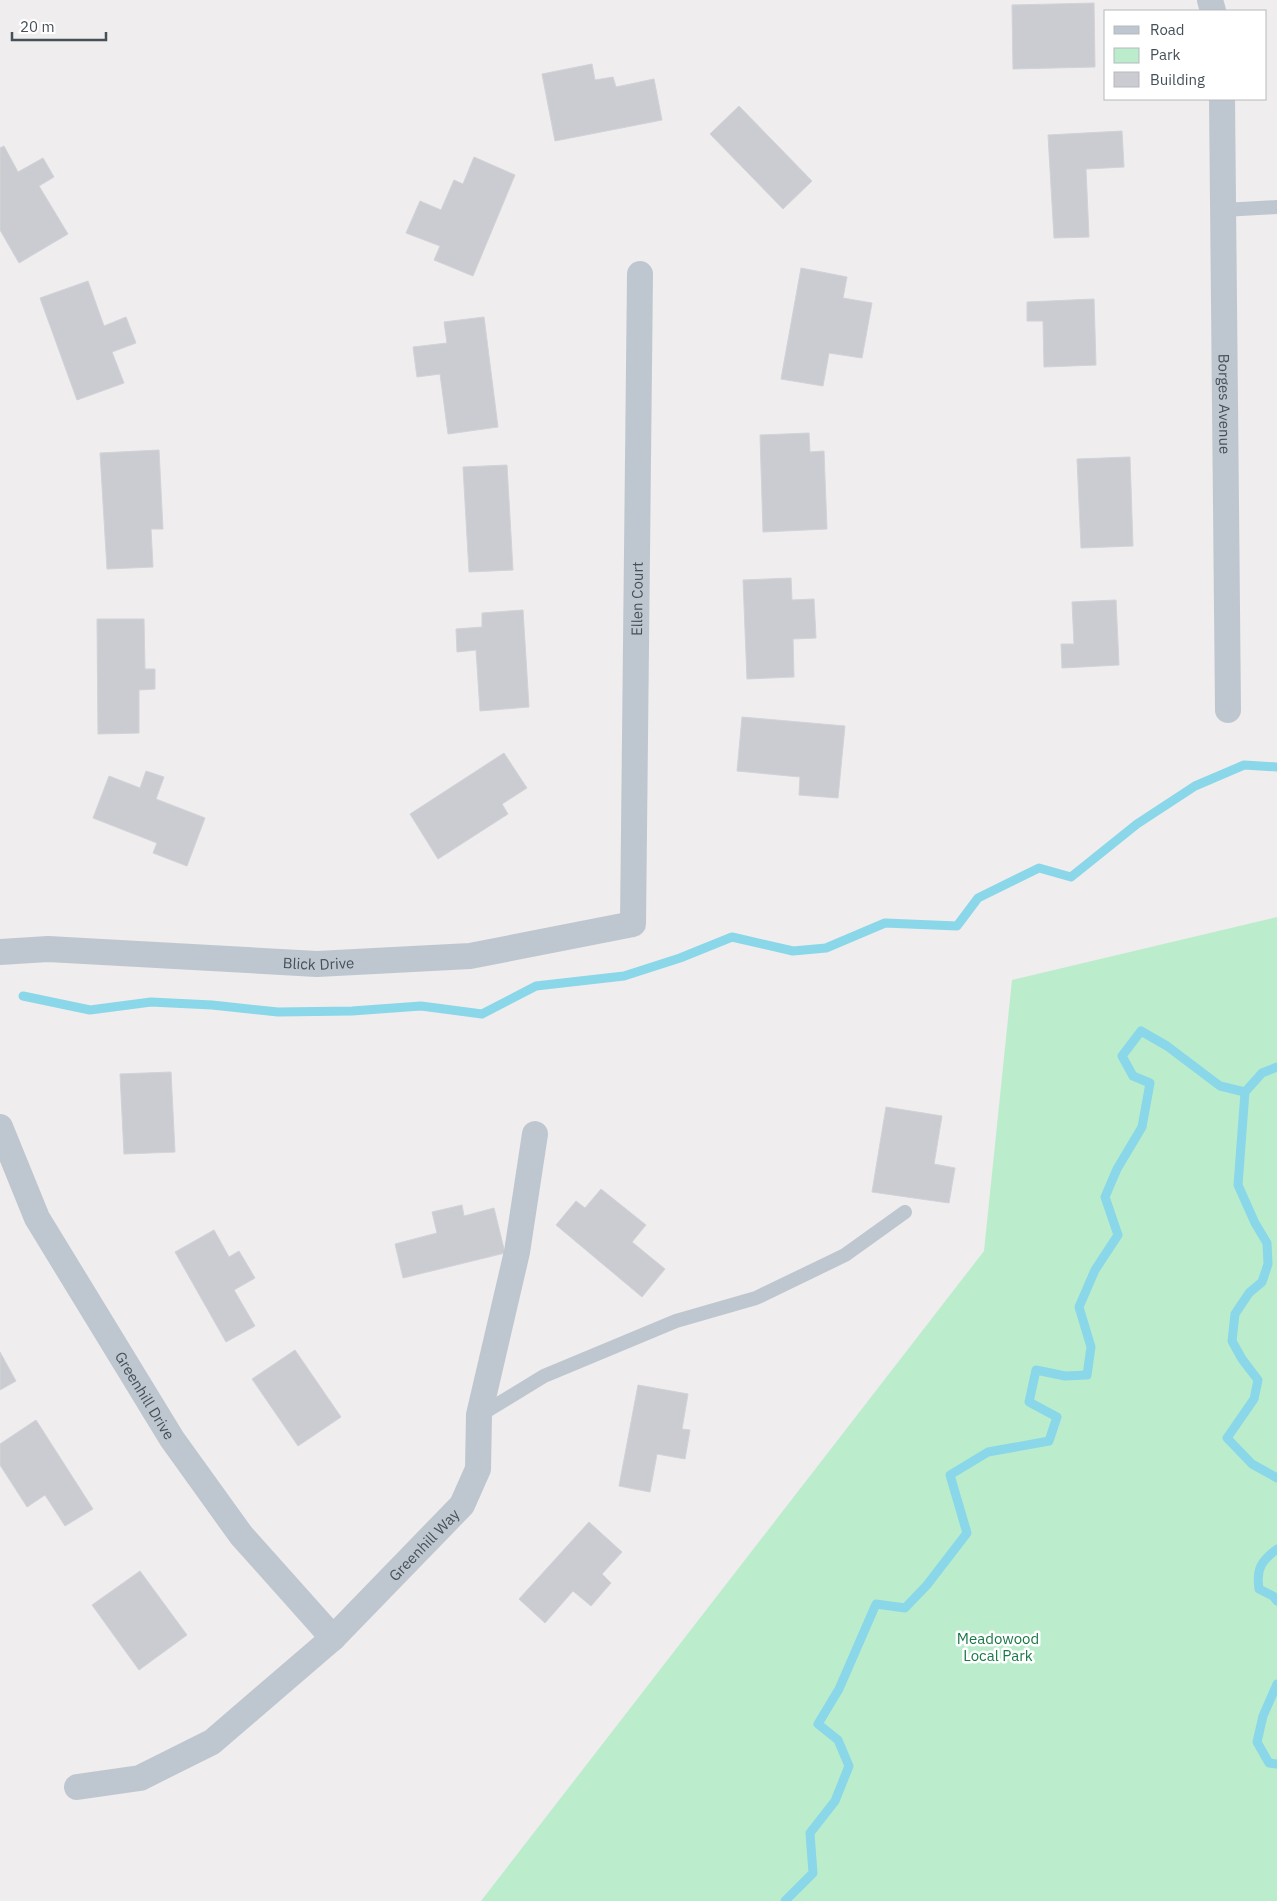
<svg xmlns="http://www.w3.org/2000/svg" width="1277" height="1901" font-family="'IBM Plex Sans',sans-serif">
	<rect width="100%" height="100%" fill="#efeded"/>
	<path fill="#bbedcd" d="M 1277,917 L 1277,1901 L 481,1901 L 984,1251 L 1012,980 Z"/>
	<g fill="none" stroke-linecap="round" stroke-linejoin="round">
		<g stroke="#89d7e8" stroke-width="9">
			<path d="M 23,996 L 90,1010 L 151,1002 L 212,1005 L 278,1012 L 352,1011 L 421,1006 L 482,1014 L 536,986 L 624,976 L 680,958 L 732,937 L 793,951 L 826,948 L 885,923 L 957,926 L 978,898 L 1039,868 L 1071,877 L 1137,824 L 1195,786 L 1244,765 L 1277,767"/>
			<path d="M 1277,1067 L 1262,1073 L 1245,1092 L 1238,1185 L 1255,1223 L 1267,1243 L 1268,1264 L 1262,1282 L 1249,1293 L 1235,1314 L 1232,1341 L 1242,1359 L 1258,1380 L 1254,1399 L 1227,1438 L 1252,1464 L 1277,1478"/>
			<path d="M 1277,1549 C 1261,1561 1256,1569 1259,1589 L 1273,1596 L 1277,1601"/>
			<path d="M 1277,1684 L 1263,1716 L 1257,1742 L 1269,1763 L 1277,1764"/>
			<path d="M 785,1901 L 813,1873 L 810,1833 L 835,1801 L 849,1766 L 838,1740 L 818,1724 L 839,1689 L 876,1604 L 905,1608 L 927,1585 L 967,1533 L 950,1475 L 988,1452 L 1049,1441 L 1057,1417 L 1029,1402 L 1036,1370 L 1065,1376 L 1087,1375 L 1091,1347 L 1079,1307 L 1095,1270 L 1118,1235 L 1105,1197 L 1117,1169 L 1142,1127 L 1150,1083 L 1133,1076 L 1122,1056 L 1141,1031 L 1167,1046 L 1220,1086 L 1245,1092"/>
		</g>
	</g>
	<g fill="#caccd1" stroke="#d1d3d8">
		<path d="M 1094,3 L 1095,67 L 1013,69 L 1012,5 Z"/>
		<path d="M 592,64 L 595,80 L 613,77 L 616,87 L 654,79 L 662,120 L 555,141 L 542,74 Z"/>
		<path d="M 739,106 L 812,181 L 783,209 L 710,134 Z"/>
		<path d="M 1122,131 L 1124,167 L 1086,169 L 1089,237 L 1054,238 L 1048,135 Z"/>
		<path d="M 4,146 L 18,172 L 43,158 L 54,177 L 39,186 L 68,234 L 19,263 L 0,230 L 0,148 Z"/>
		<path d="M 474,157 L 515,175 L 473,276 L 434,260 L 440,246 L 406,233 L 420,201 L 441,210 L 454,180 L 463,184 Z"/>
		<path d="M 801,268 L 847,277 L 843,298 L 872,303 L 862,358 L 829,353 L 823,386 L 781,379 Z"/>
		<path d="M 88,281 L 104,326 L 126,317 L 136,343 L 112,352 L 124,383 L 77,400 L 40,298 Z"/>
		<path d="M 1094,299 L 1096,365 L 1044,367 L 1043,321 L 1027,321 L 1027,302 Z"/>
		<path d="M 484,317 L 498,427 L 448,434 L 440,374 L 417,377 L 413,347 L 447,343 L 444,322 Z"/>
		<path d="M 809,433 L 810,452 L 824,451 L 827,529 L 763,532 L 760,435 Z"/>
		<path d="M 159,450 L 163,529 L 151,529 L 153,567 L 107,569 L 100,453 Z"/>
		<path d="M 1130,457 L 1133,546 L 1081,548 L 1077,459 Z"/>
		<path d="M 507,465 L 513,570 L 469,572 L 463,467 Z"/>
		<path d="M 791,578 L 792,600 L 814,599 L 816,638 L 793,639 L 794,677 L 747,679 L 743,580 Z"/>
		<path d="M 1116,600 L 1119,665 L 1062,668 L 1061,644 L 1074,644 L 1072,602 Z"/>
		<path d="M 523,610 L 529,707 L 480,711 L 476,650 L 457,652 L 456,629 L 482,627 L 482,613 Z"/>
		<path d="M 97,619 L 144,619 L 145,669 L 155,669 L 155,689 L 139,690 L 139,733 L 98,734 Z"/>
		<path d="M 742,717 L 845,726 L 838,798 L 799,795 L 800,777 L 737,771 Z"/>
		<path d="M 504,753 L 527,788 L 502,804 L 508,814 L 438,859 L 410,814 Z"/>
		<path d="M 146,771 L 164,777 L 156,799 L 205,818 L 187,866 L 153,853 L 157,843 L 93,818 L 109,776 L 140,788 Z"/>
		<path d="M 171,1072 L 175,1152 L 124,1154 L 120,1074 Z"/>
		<path d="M 886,1107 L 942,1116 L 934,1164 L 955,1168 L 949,1203 L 872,1192 Z"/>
		<path d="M 601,1189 L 646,1225 L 632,1242 L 665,1269 L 642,1297 L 556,1225 L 576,1201 L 585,1208 Z"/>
		<path d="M 462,1205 L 464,1216 L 494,1208 L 505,1253 L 403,1278 L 395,1244 L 437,1233 L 432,1212 Z"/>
		<path d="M 214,1230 L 229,1257 L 239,1251 L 255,1278 L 234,1290 L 255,1326 L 226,1342 L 175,1252 Z"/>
		<path d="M 295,1350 L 341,1417 L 298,1446 L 252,1379 Z"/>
		<path d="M 0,1352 L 16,1381 L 0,1390 Z"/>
		<path d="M 638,1385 L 688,1394 L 682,1429 L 690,1430 L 685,1459 L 657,1454 L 650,1492 L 619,1486 Z"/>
		<path d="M 36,1420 L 93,1509 L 65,1526 L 45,1495 L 27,1507 L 0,1465 L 0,1444 Z"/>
		<path d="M 589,1522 L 622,1552 L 602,1574 L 611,1583 L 591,1606 L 573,1591 L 545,1623 L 519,1599 Z"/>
		<path d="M 140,1571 L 187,1635 L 139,1670 L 92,1605 Z"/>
	</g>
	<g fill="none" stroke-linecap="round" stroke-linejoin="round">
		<g stroke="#bec7cf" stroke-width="14">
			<path d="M 1223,210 L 1277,207"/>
			<path d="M 480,1415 L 544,1376 L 676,1321 L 756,1298 L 845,1255 L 905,1212"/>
		</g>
		<g stroke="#bec7cf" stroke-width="26">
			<path d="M 1210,0 L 1213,11"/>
			<path id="s1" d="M 1222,99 L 1228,710"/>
			<path id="s2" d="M 0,952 L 48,949 L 317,964 L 470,956 L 633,924 L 640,274"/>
			<path id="s3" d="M 0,1127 L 37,1218 L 172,1439 L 241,1535 L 333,1638"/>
			<path id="s4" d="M 77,1787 L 140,1778 L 212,1742 L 333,1638 L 462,1505 L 478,1469 L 479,1415 L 517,1252 L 535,1134"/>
		</g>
	</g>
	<g text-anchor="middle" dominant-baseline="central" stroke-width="5" stroke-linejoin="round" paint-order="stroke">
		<g font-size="15" fill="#465059" stroke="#fff">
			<text stroke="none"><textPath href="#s1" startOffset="305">Borges Avenue</textPath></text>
			<text stroke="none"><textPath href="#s2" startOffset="962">Ellen Court</textPath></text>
			<text stroke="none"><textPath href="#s2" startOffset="319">Blick Drive</textPath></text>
			<text stroke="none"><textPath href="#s3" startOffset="306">Greenhill Drive</textPath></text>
			<text stroke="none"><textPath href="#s4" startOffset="434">Greenhill Way</textPath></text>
		</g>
		<g font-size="15" fill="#197846" stroke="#fff">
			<text x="998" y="1638">Meadowood<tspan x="998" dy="17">Local Park</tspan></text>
		</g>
	</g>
	<rect x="1104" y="10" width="162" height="90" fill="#ffffff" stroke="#b5b9bd"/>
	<rect x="1114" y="26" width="25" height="8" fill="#bec7cf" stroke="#b5b9bd"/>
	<text x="1150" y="35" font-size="15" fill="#465059">Road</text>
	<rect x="1114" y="48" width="25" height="15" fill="#bbedcd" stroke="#b5b9bd"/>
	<text x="1150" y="60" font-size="15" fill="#465059">Park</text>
	<rect x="1114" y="72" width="25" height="15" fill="#caccd1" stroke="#b5b9bd"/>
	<text x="1150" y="85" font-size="15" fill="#465059">Building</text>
	<path d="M12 32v8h94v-8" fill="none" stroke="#465059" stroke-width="2.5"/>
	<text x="20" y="32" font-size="15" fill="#465059" stroke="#ffffff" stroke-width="4" paint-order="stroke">20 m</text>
</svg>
